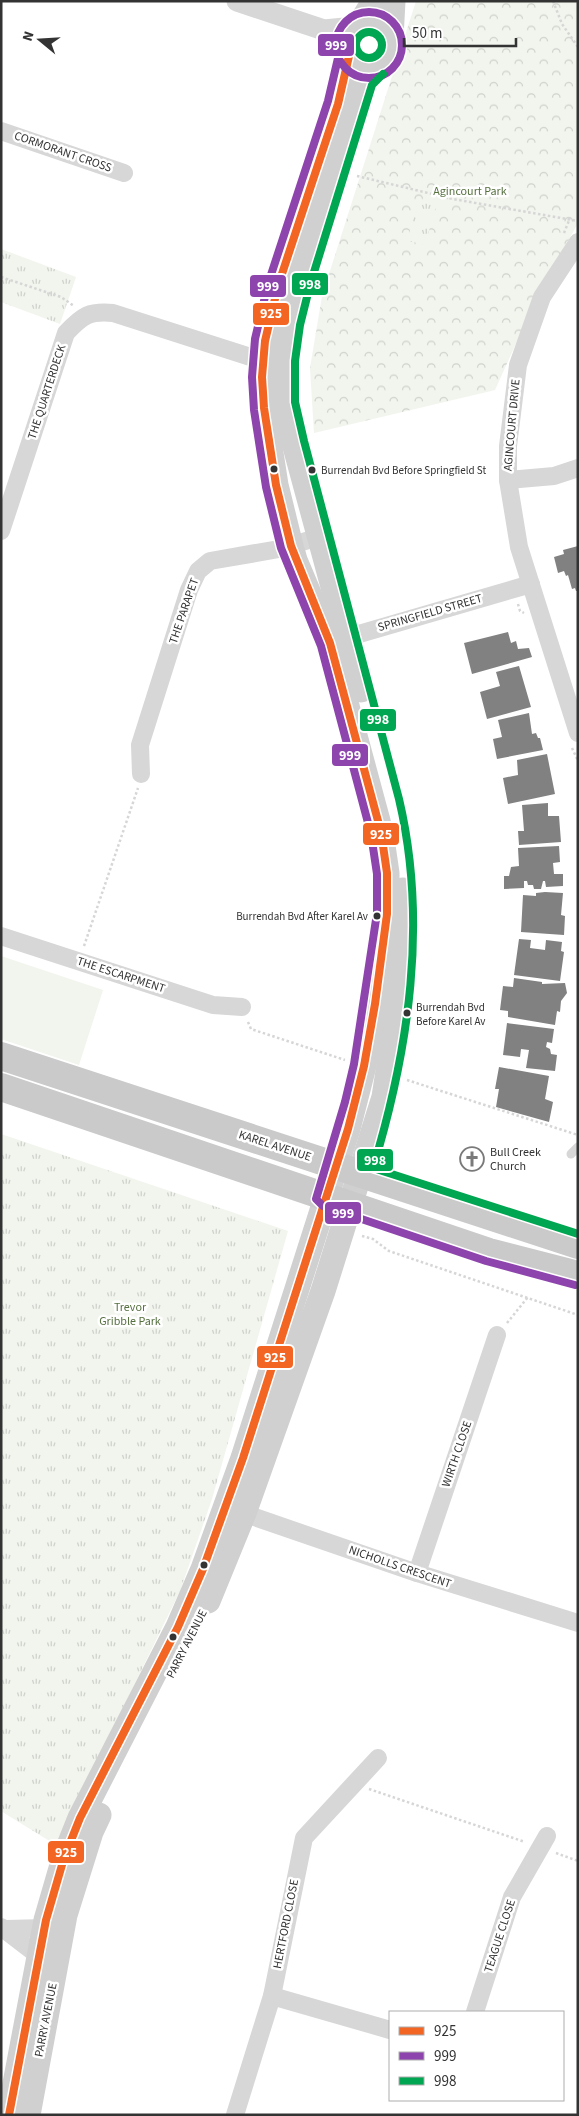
<svg xmlns="http://www.w3.org/2000/svg" width="579" height="2116" font-family="'Source Sans 3',sans-serif">
	<defs>
		<pattern id="forest-crowns" width="20" height="18" patternUnits="userSpaceOnUse" patternTransform="scale(1.25)"><rect width="20" height="18" fill="#f1f5ed"/><path d="M2 6a3 3 0 1 1 6 0M12 15a3 3 0 1 1 6 0" fill="none" stroke="#cfd2cc"/></pattern>
		<pattern id="park-tufts" width="24" height="20" patternUnits="userSpaceOnUse" patternTransform="scale(1.25)"><rect width="24" height="20" fill="#f1f5ed"/><path d="M3 7l-1-3M5 7V3M7 7l1-3M15 17l-1-3M17 17v-4M19 17l1-3" fill="none" stroke="#cfd2cc"/></pattern>
	</defs>
	<rect width="100%" height="100%" fill="#fff"/>
	<path fill="#f1f5ed" d="M 1,956 L 103,990 L 79,1065 L 1,1039 Z"/>
	<path fill="url(#forest-crowns)" d="M 416,1 L 578,1 L 578,223 L 536,299 L 495,390 L 314,433 L 310,368 L 322,296 Z"/>
	<g fill="url(#park-tufts)">
		<path d="M 418,201 L 436,206 L 425,245 L 407,241 Z"/>
		<path d="M 1,249 L 76,277 L 60,324 L 1,302 Z"/>
		<path d="M 1,1134 L 288,1231 L 212,1499 L 180,1591 L 56,1845 L 1,1811 Z"/>
	</g>
	<g fill="#818181">
		<path d="M 578,546 L 578,591 L 576,591 L 575,588 L 572,589 L 568,575 L 566,576 L 564,571 L 558,573 L 554,557 L 564,554 L 563,550 Z"/>
		<path d="M 508,632 L 511,643 L 516,641 L 518,649 L 529,648 L 532,657 L 472,674 L 464,643 Z"/>
		<path d="M 519,666 L 531,707 L 487,719 L 480,692 L 500,686 L 496,672 Z"/>
		<path d="M 529,713 L 532,734 L 536,733 L 538,738 L 540,738 L 543,750 L 497,759 L 493,739 L 502,737 L 498,720 Z"/>
		<path d="M 547,754 L 555,794 L 508,804 L 503,778 L 518,775 L 517,760 Z"/>
		<path d="M 548,803 L 548,816 L 559,816 L 561,842 L 519,845 L 518,831 L 524,831 L 522,805 Z"/>
		<path d="M 559,846 L 560,862 L 553,863 L 554,874 L 563,874 L 563,886 L 546,887 L 545,881 L 543,881 L 541,889 L 534,889 L 533,885 L 528,885 L 527,881 L 524,881 L 524,888 L 504,889 L 504,876 L 509,876 L 511,867 L 519,866 L 518,848 Z"/>
		<path d="M 545,892 L 563,893 L 561,915 L 565,916 L 564,935 L 521,932 L 523,895 L 536,896 L 536,893 Z"/>
		<path d="M 519,939 L 531,940 L 530,948 L 545,950 L 546,940 L 562,942 L 561,951 L 564,952 L 560,981 L 514,975 Z"/>
		<path d="M 514,978 L 542,982 L 542,984 L 565,983 L 567,993 L 561,1001 L 560,1012 L 557,1011 L 555,1025 L 508,1017 L 508,1011 L 500,1010 L 503,986 L 513,987 Z"/>
		<path d="M 507,1023 L 554,1029 L 552,1043 L 547,1042 L 546,1047 L 550,1049 L 551,1054 L 557,1055 L 555,1071 L 526,1068 L 529,1050 L 521,1049 L 520,1057 L 503,1055 Z"/>
		<path d="M 499,1067 L 549,1076 L 545,1099 L 553,1102 L 549,1122 L 496,1107 L 499,1089 L 495,1089 Z"/>
	</g>
	<g fill="none" stroke-linecap="round" stroke-linejoin="round">
		<g stroke="#d6d6d6" stroke-width="2.5" stroke-dasharray="2.5 2.5" stroke-linecap="butt">
			<path d="M 553,1 L 562,24 L 578,47"/>
			<path d="M 357,176 L 453,199 L 578,221"/>
			<path d="M 564,233 L 570,218"/>
			<path d="M 1,277 L 61,297 L 74,306"/>
			<path d="M 518,604 L 520,611 L 524,613"/>
			<path d="M 572,748 L 578,761"/>
			<path d="M 84,946 L 138,788"/>
			<path d="M 248,1022 L 251,1029 L 345,1060"/>
			<path d="M 407,1080 L 578,1135"/>
			<path d="M 362,1236 L 373,1239 L 389,1251 L 578,1315"/>
			<path d="M 507,1323 L 528,1297"/>
			<path d="M 369,1789 L 525,1842"/>
			<path d="M 556,1853 L 578,1861"/>
		</g>
		<path stroke="#d7d7d7" stroke-width="9" d="M 571,1154 L 578,1147"/>
		<g stroke="#d7d7d7" stroke-width="18">
			<path d="M 1,131 L 124,173"/>
			<path d="M 578,242 L 542,297 L 518,365 L 508,446 L 508,480 L 519,547 L 578,733"/>
			<path d="M 508,480 L 554,476 L 578,468"/>
			<path d="M 1,531 L 66,333 C 83,315 89,311 113,313 L 263,361 L 274,360"/>
			<path d="M 335,641 L 531,584"/>
			<path d="M 141,774 L 140,745 L 189,590 L 198,571 L 210,561 L 279,549 L 319,537"/>
			<path d="M 1,936 L 213,1005 L 242,1007"/>
			<path d="M 234,1510 L 417,1573 L 578,1623"/>
			<path d="M 417,1573 L 497,1335"/>
			<path d="M 1,1927 L 39,1956 L 48,1958"/>
			<path d="M 7,1929 L 45,1928 L 56,1931"/>
			<path d="M 272,1996 L 390,2030"/>
			<path d="M 475,2012 L 512,1897 L 547,1836"/>
			<path d="M 235,2115 L 272,1996 L 304,1838 L 378,1758"/>
		</g>
		<path stroke="#d7d7d7" stroke-width="21" d="M 237,1 L 324,30 L 355,27"/>
		<g stroke="#d0d0d0" stroke-width="25">
			<circle cx="369" cy="45" r="23"/>
			<path d="M 360,24 L 374,1"/>
			<path d="M 391,38 L 393,1"/>
			<path d="M 361,690 L 294,443 L 285,403 L 285,360 L 290,323 L 300,282 L 357,97 L 363,79 L 376,67"/>
			<path d="M 208,1601 L 244,1513 L 323,1291 L 384,1097 L 404,968 L 403,890"/>
			<path d="M 9,2115 L 46,1920 L 64,1858 L 80,1818 L 178,1627 L 203,1569 L 243,1458 L 348,1129 L 364,1066 L 375,1004 L 387,914 L 387,873 L 381,832 L 330,643 L 295,560 L 291,546 L 276,485 L 264,408 L 262,377 L 265,341 L 278,286 L 338,104 L 349,56"/>
			<path d="M 28,2115 L 65,1915 L 91,1832 L 99,1815"/>
		</g>
		<g stroke="#cacaca" stroke-width="28">
			<path d="M 1,1056 L 578,1245"/>
			<path d="M 1,1087 L 489,1252 L 578,1275"/>
		</g>
		<g stroke="#fff" stroke-width="11">
			<path id="bus-1" d="M 9,2115 L 46,1920 L 64,1858 L 80,1818 L 178,1627 L 203,1569 L 243,1458 L 348,1129 L 364,1066 L 375,1004 L 387,914 L 387,873 L 381,832 L 330,643 L 291,546 L 276,485 L 264,408 L 262,377 L 265,341 L 278,286 L 338,104 L 349,56"/>
		</g>
		<g stroke="#fff" stroke-width="11">
			<g id="bus-2">
				<circle cx="369" cy="45" r="33"/>
				<path d="M 339,54 L 328,101 L 268,284 L 255,339 L 252,377 L 254,410 L 266,487 L 281,548 L 321,646 L 371,834 L 377,874 L 377,913 L 354,1064 L 345,1102 L 316,1199 L 323,1206 L 486,1261 L 575,1285"/>
			</g>
		</g>
		<g stroke="#fff" stroke-width="11">
			<g id="bus-3">
				<circle cx="369" cy="45" r="13"/>
				<path d="M 383,74 L 372,85 L 310,285 L 300,325 L 295,361 L 295,402 L 304,441 L 399,799 C 428,922 409,1049 373,1168 L 578,1234"/>
			</g>
		</g>
		<use href="#bus-1" stroke="#f26522" stroke-width="8"/>
		<use href="#bus-2" stroke="#8e44ad" stroke-width="8"/>
		<use href="#bus-3" stroke="#00a651" stroke-width="8"/>
	</g>
	<defs>
		<g id="church-ring" transform="scale(1.25)"><circle r="9.5" fill="#fff" stroke="#7a7a7a" stroke-width="1.5"/><path d="M-1.2-6h2.4v3.5h3.3v2.4h-3.3V6h-2.4V-.1h-3.3v-2.4h3.3Z" fill="#7a7a7a"/></g>
	</defs>
	<g fill-rule="evenodd">
		<use href="#church-ring" x="472" y="1159"/>
	</g>
	<g fill="#333" stroke="#fff" stroke-width="2">
		<circle cx="274" cy="469" r="4.5"/>
		<circle cx="312" cy="470" r="4.5"/>
		<circle cx="377" cy="916" r="4.5"/>
		<circle cx="407" cy="1013" r="4.5"/>
		<circle cx="204" cy="1565" r="4.5"/>
		<circle cx="173" cy="1637" r="4.5"/>
	</g>
	<g text-anchor="middle" dominant-baseline="central" stroke-width="5" stroke-linejoin="round" paint-order="stroke">
		<g font-size="11" fill="#333" stroke="#fff" text-anchor="start">
			<text x="321" y="470">Burrendah Bvd Before Springfield St</text>
			<text x="368" y="916" text-anchor="end">Burrendah Bvd After Karel Av</text>
			<text x="416" y="1007">Burrendah Bvd<tspan x="416" dy="14">Before Karel Av</tspan></text>
		</g>
		<g font-size="12" fill="#333" stroke="#fff">
			<text transform="translate(63 152) rotate(19)">CORMORANT CROSS</text>
			<text transform="translate(47 392) rotate(-72)">THE QUARTERDECK</text>
			<text transform="translate(512 425) rotate(-85)">AGINCOURT DRIVE</text>
			<text transform="translate(184 611) rotate(-71)">THE PARAPET</text>
			<text transform="translate(430 613) rotate(-16)">SPRINGFIELD STREET</text>
			<text transform="translate(121 975) rotate(18)">THE ESCARPMENT</text>
			<text transform="translate(275 1146) rotate(18)">KAREL AVENUE</text>
			<text transform="translate(457 1454) rotate(-71)">WIRTH CLOSE</text>
			<text transform="translate(400 1567) rotate(19)">NICHOLLS CRESCENT</text>
			<text transform="translate(187 1644) rotate(-63)">PARRY AVENUE</text>
			<text transform="translate(286 1924) rotate(-79)">HERTFORD CLOSE</text>
			<text transform="translate(500 1936) rotate(-72)">TEAGUE CLOSE</text>
			<text transform="translate(46 2020) rotate(-79)">PARRY AVENUE</text>
		</g>
		<g font-size="12" fill="#56703f" stroke="#fff">
			<text x="470" y="191">Agincourt Park</text>
			<text x="130" y="1307">Trevor<tspan x="130" dy="14">Gribble Park</tspan></text>
		</g>
		<g font-size="12" fill="#333" stroke="#fff" text-anchor="start">
			<text x="490" y="1152">Bull Creek<tspan x="490" dy="14">Church</tspan></text>
		</g>
	</g>
	<g stroke="#fff" stroke-width="2">
		<rect x="317" y="33" width="38" height="24" rx="5" fill="#8e44ad"/>
		<rect x="291" y="272" width="38" height="24" rx="5" fill="#00a651"/>
		<rect x="249" y="274" width="38" height="24" rx="5" fill="#8e44ad"/>
		<rect x="252" y="302" width="38" height="24" rx="5" fill="#f26522"/>
		<rect x="359" y="708" width="38" height="24" rx="5" fill="#00a651"/>
		<rect x="331" y="743" width="38" height="24" rx="5" fill="#8e44ad"/>
		<rect x="362" y="822" width="38" height="24" rx="5" fill="#f26522"/>
		<rect x="356" y="1148" width="38" height="24" rx="5" fill="#00a651"/>
		<rect x="324" y="1201" width="38" height="24" rx="5" fill="#8e44ad"/>
		<rect x="256" y="1345" width="38" height="24" rx="5" fill="#f26522"/>
		<rect x="47" y="1840" width="38" height="24" rx="5" fill="#f26522"/>
	</g>
	<g font-size="14" text-anchor="middle" font-weight="bold" fill="#fff">
		<text x="336" y="50">999</text>
		<text x="310" y="289">998</text>
		<text x="268" y="291">999</text>
		<text x="271" y="318">925</text>
		<text x="378" y="724">998</text>
		<text x="350" y="760">999</text>
		<text x="381" y="839">925</text>
		<text x="375" y="1165">998</text>
		<text x="343" y="1218">999</text>
		<text x="275" y="1362">925</text>
		<text x="66" y="1857">925</text>
	</g>
	<rect width="579" height="2116" fill="none" stroke="#333333" stroke-width="5"/>
	<rect x="389" y="2011" width="175" height="90" fill="#ffffff" stroke="#adadad"/>
	<rect x="399" y="2027" width="25" height="8" fill="#f26522" stroke="#adadad"/>
	<text x="434" y="2036" font-size="15" fill="#333333">925</text>
	<rect x="399" y="2052" width="25" height="8" fill="#8e44ad" stroke="#adadad"/>
	<text x="434" y="2061" font-size="15" fill="#333333">999</text>
	<rect x="399" y="2077" width="25" height="8" fill="#00a651" stroke="#adadad"/>
	<text x="434" y="2086" font-size="15" fill="#333333">998</text>
	<g transform="translate(40 40) rotate(288)" stroke="#ffffff" stroke-width="4" paint-order="stroke">
	<path d="M0-4L9 19L0 12L-9 19Z" fill="#333333"/>
	<text y="-8" font-size="14" font-weight="bold" text-anchor="middle" fill="#333333">N</text>
	</g>
	<path d="M404 38v8h112v-8" fill="none" stroke="#333333" stroke-width="2.5"/>
	<text x="412" y="38" font-size="15" fill="#333333" stroke="#ffffff" stroke-width="4" paint-order="stroke">50 m</text>
</svg>
